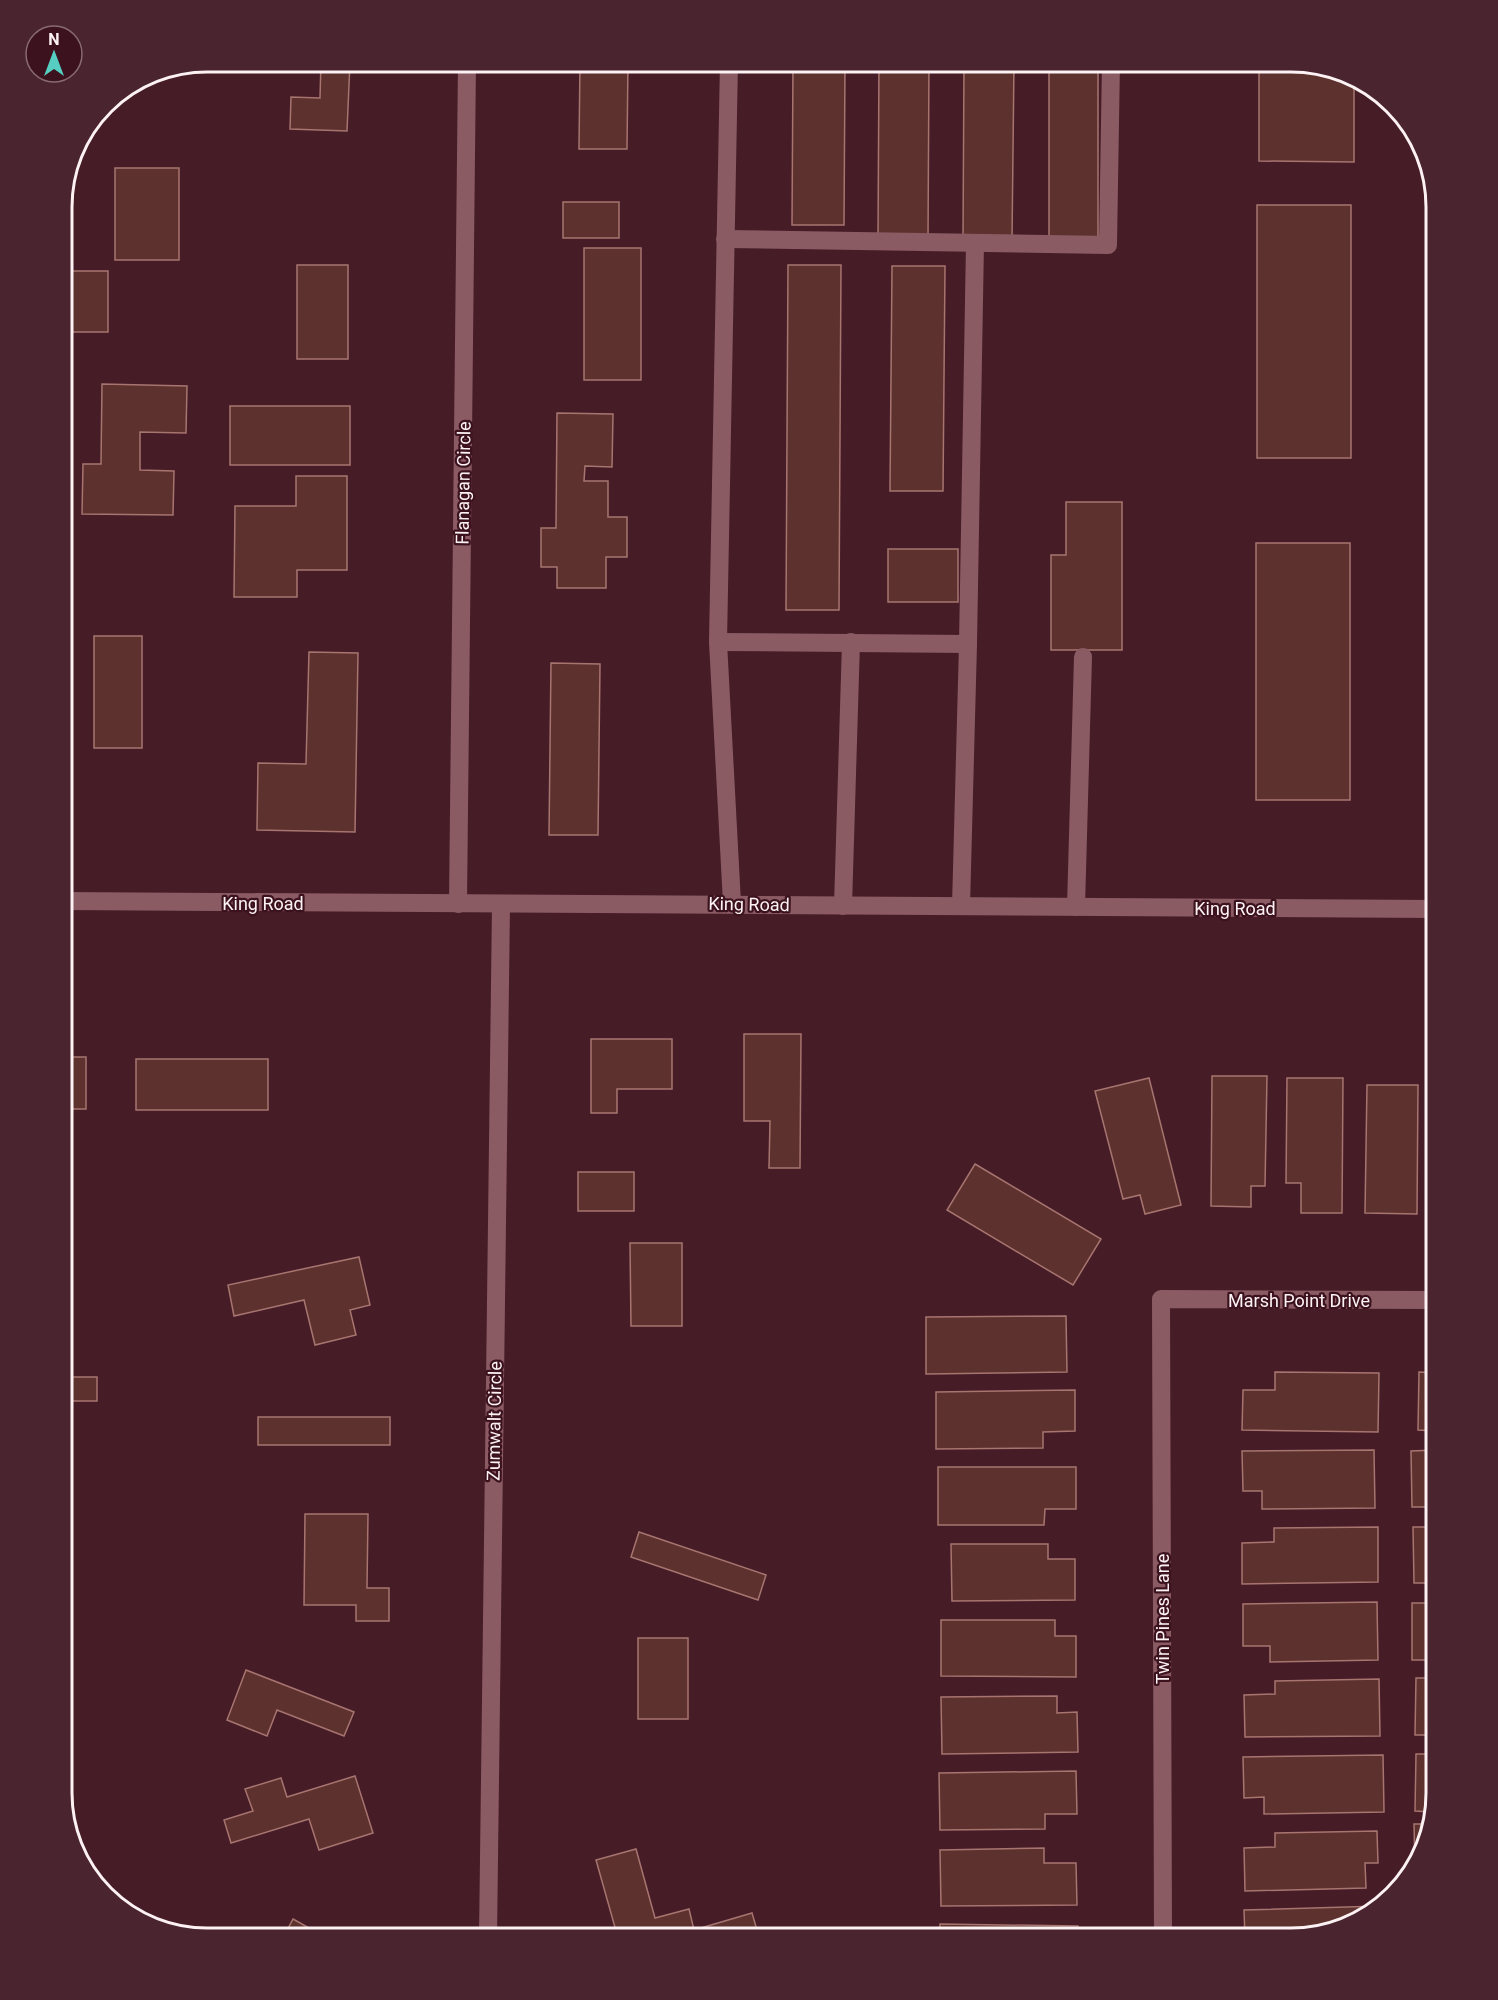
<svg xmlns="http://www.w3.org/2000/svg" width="1498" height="2000" font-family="Roboto,sans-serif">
	<rect width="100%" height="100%" fill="#461c27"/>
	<g fill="#5d312d" stroke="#a77570" stroke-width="1.5">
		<path d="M 321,62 L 350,62 L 347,131 L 290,129 L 291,97 L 320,98 Z"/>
		<path d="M 580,62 L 628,62 L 627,149 L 579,149 Z"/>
		<path d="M 793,62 L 845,62 L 844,225 L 792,225 Z"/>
		<path d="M 879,62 L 929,62 L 928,239 L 878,239 Z"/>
		<path d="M 964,62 L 1014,62 L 1012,240 L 963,240 Z"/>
		<rect x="1049" y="62" width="49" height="178"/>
		<path d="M 1259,62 L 1300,62 L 1354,78 L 1354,162 L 1259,161 Z"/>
		<rect x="115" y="168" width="64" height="92"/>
		<rect x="563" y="202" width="56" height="36"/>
		<rect x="1257" y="205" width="94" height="253"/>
		<rect x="584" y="248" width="57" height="132"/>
		<rect x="297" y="265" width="51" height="94"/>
		<path d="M 788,265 L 841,265 L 839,610 L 786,610 Z"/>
		<path d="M 892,266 L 945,266 L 943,491 L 890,491 Z"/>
		<rect x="68" y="271" width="40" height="61"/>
		<path d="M 102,384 L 187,386 L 186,433 L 140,432 L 140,470 L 174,471 L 173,515 L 82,514 L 83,464 L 101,464 Z"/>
		<rect x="230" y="406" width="120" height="59"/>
		<path d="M 557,413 L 613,414 L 612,467 L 585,466 L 584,481 L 608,481 L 608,517 L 627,517 L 627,557 L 606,557 L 606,588 L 557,588 L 557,567 L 541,567 L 541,528 L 556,528 Z"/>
		<path d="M 296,476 L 347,476 L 347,570 L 297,570 L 297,597 L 234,597 L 235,506 L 296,506 Z"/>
		<path d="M 1066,502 L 1122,502 L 1122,650 L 1051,650 L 1051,555 L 1066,555 Z"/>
		<rect x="1256" y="543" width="94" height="257"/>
		<rect x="888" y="549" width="70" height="53"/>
		<rect x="94" y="636" width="48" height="112"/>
		<path d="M 309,652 L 358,653 L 355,832 L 257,830 L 258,763 L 306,764 Z"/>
		<path d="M 551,663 L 600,664 L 598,835 L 549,835 Z"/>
		<path d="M 744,1034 L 801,1034 L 800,1168 L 769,1168 L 770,1121 L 744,1121 Z"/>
		<path d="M 591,1039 L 672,1039 L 672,1089 L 617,1089 L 617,1113 L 591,1113 Z"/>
		<rect x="62" y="1057" width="24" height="52"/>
		<rect x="136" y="1059" width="132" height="51"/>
		<path d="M 1212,1076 L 1267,1076 L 1265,1186 L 1251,1186 L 1251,1207 L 1211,1206 Z"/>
		<path d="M 1149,1078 L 1181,1205 L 1145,1214 L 1140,1195 L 1123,1199 L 1095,1091 Z"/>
		<path d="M 1287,1078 L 1343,1078 L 1342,1213 L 1301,1213 L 1301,1183 L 1286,1183 Z"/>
		<path d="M 1367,1085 L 1418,1085 L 1417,1214 L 1365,1213 Z"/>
		<path d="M 975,1164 L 1101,1239 L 1073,1285 L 947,1210 Z"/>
		<rect x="578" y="1172" width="56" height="39"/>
		<path d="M 630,1243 L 682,1243 L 682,1326 L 631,1326 Z"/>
		<path d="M 359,1257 L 370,1305 L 350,1310 L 356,1335 L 315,1345 L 304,1300 L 234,1316 L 228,1285 Z"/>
		<path d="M 1066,1316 L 1067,1372 L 926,1374 L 926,1317 Z"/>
		<path d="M 1275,1372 L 1379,1373 L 1378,1432 L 1242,1430 L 1243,1390 L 1275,1390 Z"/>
		<path d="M 1419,1372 L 1436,1373 L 1436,1431 L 1418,1430 Z"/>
		<rect x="62" y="1377" width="35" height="24"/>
		<path d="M 1075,1390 L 1075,1431 L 1043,1432 L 1043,1448 L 936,1449 L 936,1392 Z"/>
		<rect x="258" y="1417" width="132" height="28"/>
		<path d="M 1374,1450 L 1375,1508 L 1262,1509 L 1262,1491 L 1243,1491 L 1242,1451 Z"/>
		<path d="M 1436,1450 L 1436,1507 L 1412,1507 L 1411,1451 Z"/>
		<path d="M 938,1467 L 1076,1467 L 1076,1509 L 1045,1509 L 1044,1525 L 938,1525 Z"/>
		<path d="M 305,1514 L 368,1514 L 367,1588 L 389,1588 L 389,1621 L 356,1621 L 356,1605 L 304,1605 Z"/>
		<path d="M 1378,1527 L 1378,1582 L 1242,1584 L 1242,1543 L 1274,1542 L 1274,1528 Z"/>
		<path d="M 1413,1527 L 1436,1527 L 1436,1583 L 1414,1583 Z"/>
		<path d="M 639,1532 L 766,1575 L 758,1600 L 631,1557 Z"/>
		<path d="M 951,1544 L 1048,1544 L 1048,1559 L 1075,1559 L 1075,1600 L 952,1601 Z"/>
		<path d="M 1377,1602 L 1378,1660 L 1270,1662 L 1270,1646 L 1243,1646 L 1243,1604 Z"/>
		<rect x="1412" y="1603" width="24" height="57"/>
		<path d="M 941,1620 L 1055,1620 L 1055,1636 L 1076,1636 L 1076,1677 L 941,1676 Z"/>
		<rect x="638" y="1638" width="50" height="81"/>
		<path d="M 246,1670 L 354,1712 L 344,1736 L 277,1710 L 267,1736 L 227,1720 Z"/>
		<path d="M 1416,1678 L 1436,1678 L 1436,1735 L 1415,1735 Z"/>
		<path d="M 1379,1679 L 1380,1736 L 1245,1737 L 1244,1695 L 1275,1694 L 1275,1681 Z"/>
		<path d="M 1057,1696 L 1057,1713 L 1077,1712 L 1078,1752 L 942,1754 L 941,1697 Z"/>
		<path d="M 1416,1754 L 1436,1754 L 1436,1793 L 1431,1812 L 1415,1811 Z"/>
		<path d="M 1383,1755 L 1384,1812 L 1264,1814 L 1264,1797 L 1244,1798 L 1243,1757 Z"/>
		<path d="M 1076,1771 L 1077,1814 L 1045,1814 L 1045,1829 L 940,1830 L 939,1773 Z"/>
		<path d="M 355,1776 L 373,1833 L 319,1850 L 309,1819 L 231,1843 L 224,1820 L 253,1811 L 245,1789 L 281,1778 L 287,1797 Z"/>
		<path d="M 1414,1824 L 1428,1824 L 1415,1868 Z"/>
		<path d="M 1377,1831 L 1378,1863 L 1365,1863 L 1366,1888 L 1245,1891 L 1244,1848 L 1275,1847 L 1275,1833 Z"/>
		<path d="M 1044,1848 L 1044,1863 L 1076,1863 L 1077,1905 L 941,1906 L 940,1850 Z"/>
		<path d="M 636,1849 L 655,1918 L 689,1909 L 694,1930 L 752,1913 L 759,1937 L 618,1938 L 596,1860 Z"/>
		<path d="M 1379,1906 L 1371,1914 L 1291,1938 L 1245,1938 L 1244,1910 Z"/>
		<path d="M 293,1919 L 325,1937 L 324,1938 L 283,1938 Z"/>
		<path d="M 940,1924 L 1078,1926 L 1077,1938 L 940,1938 Z"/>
	</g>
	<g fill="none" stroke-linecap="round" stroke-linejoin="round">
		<g stroke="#8b5b64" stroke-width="18">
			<path d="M 729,62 L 718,642 L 732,903"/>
			<path d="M 725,239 L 1108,245 L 1111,62"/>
			<path d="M 718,642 L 968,644 L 975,243"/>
			<path d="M 62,901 L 1436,909"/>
			<path d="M 458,904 L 467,62"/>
			<path d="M 843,906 L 851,642"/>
			<path d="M 961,906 L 968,644"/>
			<path d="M 1076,907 L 1083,657"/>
			<path d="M 488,1938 L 501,904"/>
			<path d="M 1163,1938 L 1161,1299 L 1436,1300"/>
		</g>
	</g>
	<g text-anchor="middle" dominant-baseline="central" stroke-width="4.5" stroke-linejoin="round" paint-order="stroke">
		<g font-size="18" fill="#fcf1f3" stroke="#3b121d">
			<text transform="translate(463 483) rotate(-89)">Flanagan Circle</text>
			<text x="263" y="903">King Road</text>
			<text transform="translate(749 904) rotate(1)">King Road</text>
			<text x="1235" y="908">King Road</text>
			<text x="1299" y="1300">Marsh Point Drive</text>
			<text transform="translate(494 1421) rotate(-89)">Zumwalt Circle</text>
			<text transform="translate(1162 1619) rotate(-90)">Twin Pines Lane</text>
		</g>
	</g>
	<path d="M0 0H1498V2000H0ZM207 72H1291A135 135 0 0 1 1426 207V1793A135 135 0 0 1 1291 1928H207A135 135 0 0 1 72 1793V207A135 135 0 0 1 207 72Z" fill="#4a242e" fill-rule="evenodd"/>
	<path fill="none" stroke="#fcf1f3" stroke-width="3" d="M207 72H1291A135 135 0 0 1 1426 207V1793A135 135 0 0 1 1291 1928H207A135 135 0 0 1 72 1793V207A135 135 0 0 1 207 72Z"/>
	<g transform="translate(54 54)"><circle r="28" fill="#3b121d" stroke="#886b73" stroke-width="1.5"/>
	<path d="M0-4.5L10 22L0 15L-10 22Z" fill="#57cec2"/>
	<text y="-9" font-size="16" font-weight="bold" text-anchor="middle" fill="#fcf1f3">N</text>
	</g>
</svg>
